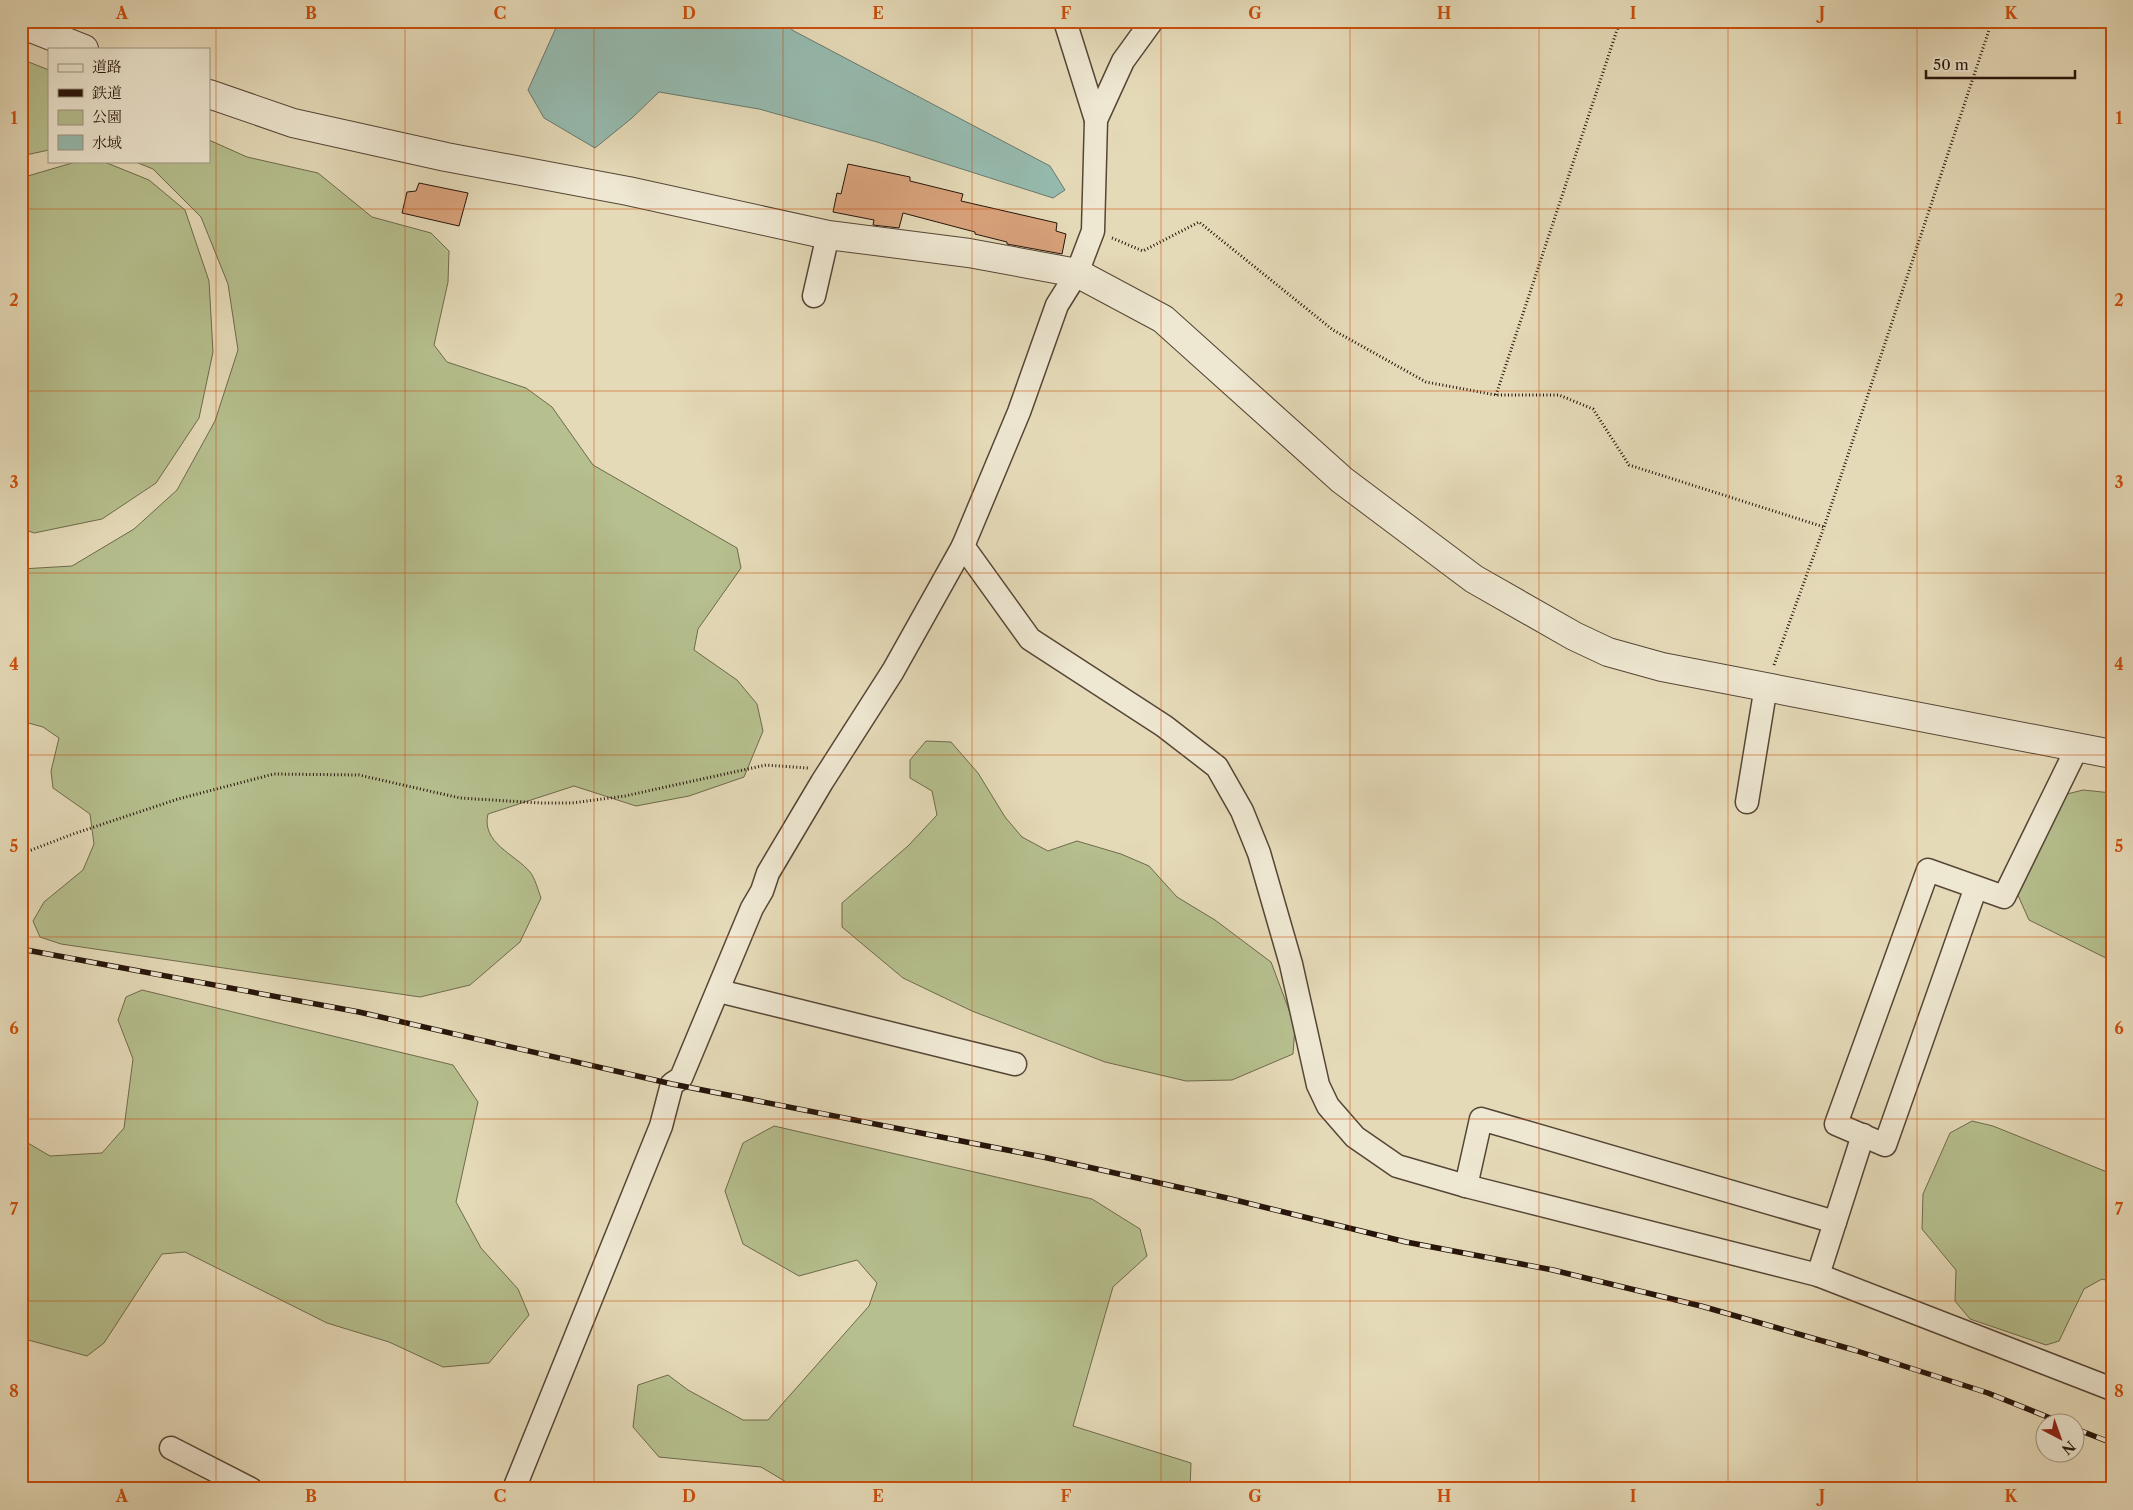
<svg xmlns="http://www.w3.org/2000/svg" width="2133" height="1510" font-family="'Libre Caslon Text','Noto Serif JP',serif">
	<rect width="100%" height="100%" fill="#e5dab8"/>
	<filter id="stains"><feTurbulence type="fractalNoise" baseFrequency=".004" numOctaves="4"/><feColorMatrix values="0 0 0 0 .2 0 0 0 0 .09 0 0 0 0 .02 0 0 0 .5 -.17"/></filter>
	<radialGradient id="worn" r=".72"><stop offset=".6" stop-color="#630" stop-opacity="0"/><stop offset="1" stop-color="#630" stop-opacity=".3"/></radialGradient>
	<g fill="#b6bf8e" stroke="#6e6a4c">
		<path d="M 21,59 L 49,70 L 49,150 L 21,156 Z"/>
		<path d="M 209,140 L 247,157 L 318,173 L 372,217 L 431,233 L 449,251 L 448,282 L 434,345 L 447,362 L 526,388 L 552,407 L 593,465 L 737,548 L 741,568 L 698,629 L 694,650 L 737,680 L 757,704 L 763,731 L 744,777 L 689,796 L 636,806 L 574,786 L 488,814 C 481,843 515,854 530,872 C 535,878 538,890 541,898 L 520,942 L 470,985 L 420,997 L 61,944 L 40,937 L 33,921 L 44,902 L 83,870 L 94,844 L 90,814 L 53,788 L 51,771 L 59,738 L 43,727 L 21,721 L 21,569 L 72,566 L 134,529 L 177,490 L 215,421 L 238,350 L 228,284 L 201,217 L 153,169 L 133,161 L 209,161 Z"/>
		<path d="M 79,161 L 102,161 L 149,180 L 185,210 L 209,281 L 213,352 L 199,418 L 156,483 L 102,519 L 34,533 L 21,528 L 21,178 Z"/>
		<path d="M 926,741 L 951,742 L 978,773 L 1005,817 L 1022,837 L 1048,851 L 1077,841 L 1121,854 L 1149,866 L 1177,897 L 1215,920 L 1271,962 L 1295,1026 L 1293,1054 L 1232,1080 L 1186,1081 L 1105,1062 L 972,1011 L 903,978 L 842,927 L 842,903 L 908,846 L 937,815 L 932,791 L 910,778 L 910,760 Z"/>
		<path d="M 2083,790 L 2112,793 L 2112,961 L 2029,920 L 2017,893 L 2067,794 Z"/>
		<path d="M 142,990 L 453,1065 L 478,1102 L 456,1202 L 481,1248 L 518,1289 L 529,1315 L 489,1363 L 443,1367 L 389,1342 L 327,1323 L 185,1252 L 162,1254 L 104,1343 L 87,1356 L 21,1338 L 21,1139 L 50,1156 L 102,1153 L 124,1128 L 133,1059 L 118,1020 L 126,997 Z"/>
		<path d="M 1972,1121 L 1993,1126 L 2112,1174 L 2112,1282 L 2102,1279 L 2084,1289 L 2059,1341 L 2046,1345 L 1970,1319 L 1955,1301 L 1956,1270 L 1922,1229 L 1923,1194 L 1950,1133 Z"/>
		<path d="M 774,1126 L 1092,1199 L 1140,1229 L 1147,1256 L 1113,1287 L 1073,1426 L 1191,1463 L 1190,1489 L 798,1489 L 761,1467 L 659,1457 L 633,1427 L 638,1385 L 668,1375 L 688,1390 L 743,1420 L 768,1420 L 869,1306 L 877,1283 L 857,1260 L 799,1276 L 743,1244 L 725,1191 L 743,1143 Z"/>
	</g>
	<path fill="#96bbb0" stroke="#69786e" d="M 559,21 L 789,21 L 792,30 L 1050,166 L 1065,190 L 1053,198 L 877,142 L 759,109 L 659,92 L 632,118 L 595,148 L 544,118 L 528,90 Z"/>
	<g fill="#d8a27b" stroke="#26140a">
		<path d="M 848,164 L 910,177 L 910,181 L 963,194 L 961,201 L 1057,223 L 1056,231 L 1066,234 L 1062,254 L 1007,244 L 1007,242 L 975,234 L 975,232 L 903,213 L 899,228 L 873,225 L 874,220 L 833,212 L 837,193 L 841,194 Z"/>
		<path d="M 419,183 L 468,193 L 459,226 L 402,213 L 407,192 L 416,191 Z"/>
	</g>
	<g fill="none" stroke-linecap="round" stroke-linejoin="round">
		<g stroke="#564636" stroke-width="25">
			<g id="minor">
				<path d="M 1065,21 L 1096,120"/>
				<path d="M 814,296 L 828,235"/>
				<path d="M 963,546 L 1030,639 L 1164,726 L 1217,767 L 1242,811 L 1259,853 L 1291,964 L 1318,1085 L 1328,1106 L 1355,1137 L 1397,1166 L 1466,1186 L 1818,1275 L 2112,1389"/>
				<path d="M 1747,802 L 1766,686"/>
				<path d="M 1976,887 L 1928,870 L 1836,1124 L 1885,1145 L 1976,887 L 2004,897 L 2077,748"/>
				<path d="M 719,991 L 1015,1064"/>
				<path d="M 1466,1186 L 1481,1119 L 1835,1222"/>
				<path d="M 1818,1275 L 1863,1135"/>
				<path d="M 171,1448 L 251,1489"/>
				<path d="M 514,1489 L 661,1126 L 672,1084 L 681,1078 L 752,908 L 762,891 L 768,873 L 822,782 L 893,671 L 963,546 L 1019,412 L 1057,305 L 1077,273 L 1093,231 L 1096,120 L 1123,61 L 1152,21"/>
			</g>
		</g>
		<g stroke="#564636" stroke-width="30">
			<g id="tertiary">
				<path d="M 21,24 L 84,49"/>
				<path d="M 209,94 L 293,123 L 446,157 L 628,191 L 828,235 L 969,253 L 1077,273 L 1163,319 L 1342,480 L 1474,579 L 1574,636 L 1608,652 L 1662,667 L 2112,754"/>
			</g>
		</g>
		<g stroke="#26140a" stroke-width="3" stroke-dasharray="1 2.5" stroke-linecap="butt">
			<path d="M 1112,238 L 1143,251 L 1199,222 L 1333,330 L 1426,382 L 1496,395 L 1559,395 L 1593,409 L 1629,465 L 1824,527"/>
			<path d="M 1496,395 L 1620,21"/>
			<path d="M 1774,665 L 1824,527 L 1992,21"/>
			<path d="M 21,854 L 73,834 L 178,799 L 274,774 L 359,775 L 460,798 L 541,803 L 572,803 L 625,796 L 766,765 L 808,768"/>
		</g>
		<use href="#minor" stroke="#eee7d1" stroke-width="22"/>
		<use href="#tertiary" stroke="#eee7d1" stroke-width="28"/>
		<g stroke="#26140a" stroke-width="5.5">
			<g id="rail">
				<path d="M 21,949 L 359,1012 L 672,1084 L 1043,1157 L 1227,1198 L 1406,1242 L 1553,1270 L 1701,1306 L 1854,1350 L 1988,1393 L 2060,1422"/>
				<path d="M 2076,1429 L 2112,1443"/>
			</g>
		</g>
		<use href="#rail" stroke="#eee7d1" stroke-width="4" stroke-dasharray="11" stroke-linecap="butt"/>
	</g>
	<path fill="none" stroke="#cb4f0c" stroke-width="1" stroke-opacity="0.55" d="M 216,21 L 216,1489M 405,21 L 405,1489M 594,21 L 594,1489M 783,21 L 783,1489M 972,21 L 972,1489M 1161,21 L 1161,1489M 1350,21 L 1350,1489M 1539,21 L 1539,1489M 1728,21 L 1728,1489M 1917,21 L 1917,1489M 21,209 L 2112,209M 21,391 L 2112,391M 21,573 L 2112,573M 21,755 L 2112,755M 21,937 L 2112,937M 21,1119 L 2112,1119M 21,1301 L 2112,1301"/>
	<rect width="2133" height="1510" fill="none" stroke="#e5dab8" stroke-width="55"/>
	<rect x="48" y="48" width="162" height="115" fill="#eee7d1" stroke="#9e9381"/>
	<rect x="58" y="64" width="25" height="8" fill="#eee7d1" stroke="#9e9381"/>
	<text x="92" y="72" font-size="15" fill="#26140a">道路</text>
	<rect x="58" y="89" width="25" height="8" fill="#26140a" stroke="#9e9381"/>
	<text x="92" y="98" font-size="15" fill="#26140a">鉄道</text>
	<rect x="58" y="110" width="25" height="15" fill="#b6bf8e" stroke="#9e9381"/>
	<text x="92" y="122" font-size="15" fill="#26140a">公園</text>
	<rect x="58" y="135" width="25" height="15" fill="#96bbb0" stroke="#9e9381"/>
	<text x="92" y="148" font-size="15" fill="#26140a">水域</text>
	<g transform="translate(2060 1438) rotate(139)"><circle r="24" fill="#eee7d1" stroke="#9e9381"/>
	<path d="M0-4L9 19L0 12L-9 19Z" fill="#8f2418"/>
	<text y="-8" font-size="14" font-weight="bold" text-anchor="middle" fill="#26140a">N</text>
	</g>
	<path d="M1926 70v8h149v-8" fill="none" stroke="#26140a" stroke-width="2.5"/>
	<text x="1933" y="70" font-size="15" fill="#26140a" stroke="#eee7d1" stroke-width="4" paint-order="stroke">50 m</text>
	<rect x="28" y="28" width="2078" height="1454" fill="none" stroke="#cb4f0c" stroke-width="2"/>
	<g font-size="16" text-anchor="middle" font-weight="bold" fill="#cb4f0c">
		<text x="122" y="19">A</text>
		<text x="311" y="19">B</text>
		<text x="500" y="19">C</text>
		<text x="689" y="19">D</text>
		<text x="878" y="19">E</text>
		<text x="1066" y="19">F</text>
		<text x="1255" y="19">G</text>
		<text x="1444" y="19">H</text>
		<text x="1633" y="19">I</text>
		<text x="1822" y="19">J</text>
		<text x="2011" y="19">K</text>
		<text x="14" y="124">1</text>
		<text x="2119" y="124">1</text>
		<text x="14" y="306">2</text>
		<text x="2119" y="306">2</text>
		<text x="14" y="488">3</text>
		<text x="2119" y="488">3</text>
		<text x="14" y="670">4</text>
		<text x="2119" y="670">4</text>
		<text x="14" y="852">5</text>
		<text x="2119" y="852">5</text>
		<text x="14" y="1034">6</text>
		<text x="2119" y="1034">6</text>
		<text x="14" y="1215">7</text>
		<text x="2119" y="1215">7</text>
		<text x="14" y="1397">8</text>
		<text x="2119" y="1397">8</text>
		<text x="122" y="1502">A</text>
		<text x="311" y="1502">B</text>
		<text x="500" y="1502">C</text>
		<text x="689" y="1502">D</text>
		<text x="878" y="1502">E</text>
		<text x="1066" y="1502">F</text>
		<text x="1255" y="1502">G</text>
		<text x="1444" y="1502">H</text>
		<text x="1633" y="1502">I</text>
		<text x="1822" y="1502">J</text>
		<text x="2011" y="1502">K</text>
	</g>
	<rect width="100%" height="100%" filter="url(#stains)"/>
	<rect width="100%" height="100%" fill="url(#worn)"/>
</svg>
